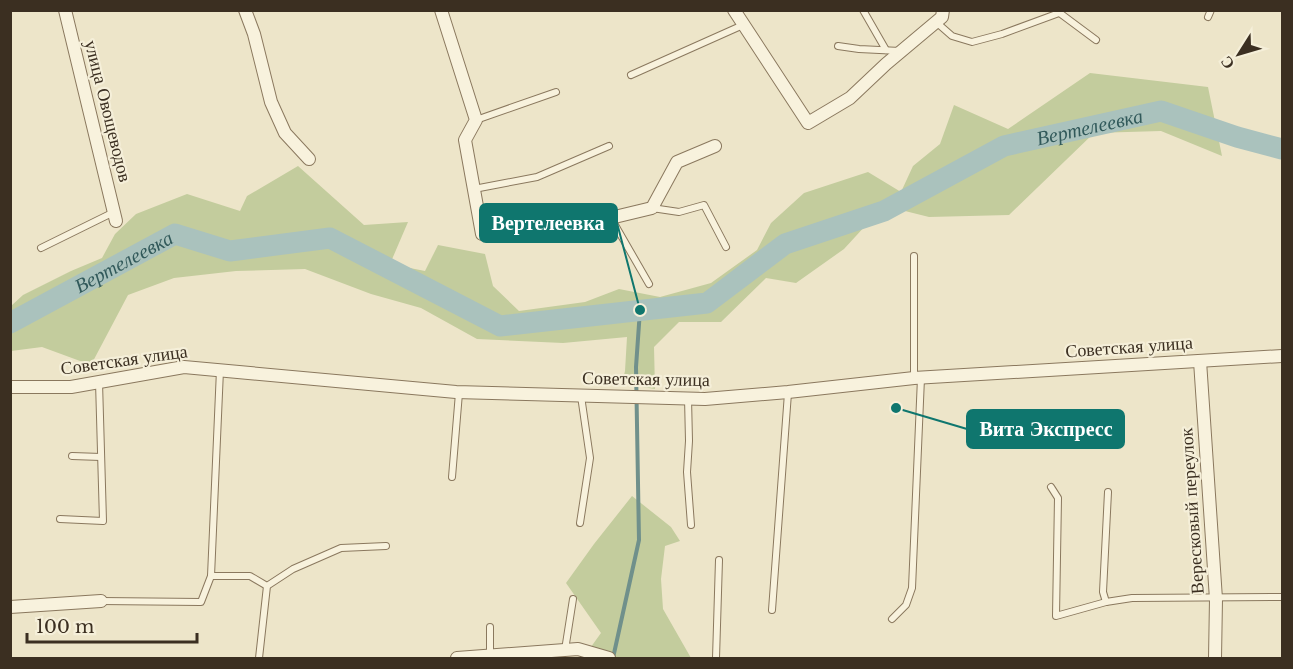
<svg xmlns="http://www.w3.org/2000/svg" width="1293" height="669" font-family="'Libre Baskerville',serif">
	<rect width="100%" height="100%" fill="#ede5c9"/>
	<g fill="#c3cc9d">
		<path d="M 1090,73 L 1208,87 L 1222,156 L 1161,131 L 1094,133 L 1009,215 L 929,217 L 897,209 L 867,224 L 844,249 L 796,283 L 766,278 L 721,322 L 679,322 L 654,347 L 655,389 L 622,384 L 625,371 L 627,337 L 563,343 L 477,339 L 421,308 L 371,294 L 305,269 L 236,271 L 174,278 L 128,295 L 91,365 L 42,347 L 11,351 L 11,306 L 23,295 L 71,271 L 102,258 L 115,234 L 136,214 L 187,194 L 240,211 L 247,196 L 298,166 L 364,225 L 408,222 L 390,264 L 425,271 L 438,245 L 485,254 L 493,286 L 519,311 L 585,302 L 619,289 L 660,297 L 711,283 L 757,250 L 771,223 L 804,193 L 868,172 L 901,192 L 913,166 L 940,144 L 954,105 L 1008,129 Z"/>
		<path d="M 632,496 L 671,527 L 680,541 L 665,546 L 661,579 L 663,609 L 691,658 L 583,658 L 601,633 L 566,583 L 594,544 Z"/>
	</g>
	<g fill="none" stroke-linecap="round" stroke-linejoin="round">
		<path stroke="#70908b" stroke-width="4" d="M 613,658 L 639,540 L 636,367 L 640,310"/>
		<path stroke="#aac2bd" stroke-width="21" id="s1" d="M 10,323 L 175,234 L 230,251 L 330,238 L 500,326 L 707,303 L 785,244 L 884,211 L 1004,146 L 1161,111 L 1237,137 L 1282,149"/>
		<g stroke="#8a785e" stroke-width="8">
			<g id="service">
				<path d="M 863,10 L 886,50"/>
				<path d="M 1057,11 L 1096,40"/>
				<path d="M 1208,17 L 1211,10"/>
				<path d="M 936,22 L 952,36 L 972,42 L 1002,34 L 1059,13"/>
				<path d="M 838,46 L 859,49 L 900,51"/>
				<path d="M 631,75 L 743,25"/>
				<path d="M 476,120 L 556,92"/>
				<path d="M 474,189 L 537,177 L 609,146"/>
				<path d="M 652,208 L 679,212 L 704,205 L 726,247"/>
				<path d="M 611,218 L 649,284"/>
				<path d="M 41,248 L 114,212"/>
				<path d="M 914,256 L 914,378"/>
				<path d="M 688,398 L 689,441 L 687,472 L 691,525"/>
				<path d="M 72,456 L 101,457"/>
				<path d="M 452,477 L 459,393"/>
				<path d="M 1051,487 L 1058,498 L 1056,616 L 1106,602"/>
				<path d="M 1108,492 L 1103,592 L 1106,602 L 1132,598 L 1282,597"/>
				<path d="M 60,519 L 103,521 L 99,382"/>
				<path d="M 580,523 L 590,458 L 581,396"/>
				<path d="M 211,576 L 220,370"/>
				<path d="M 101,601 L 201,602 L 211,576 L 250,576 L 267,586"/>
				<path d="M 772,610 L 788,393"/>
				<path d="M 892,619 L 906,605 L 912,588 L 921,378"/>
				<path d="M 565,650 L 573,599"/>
				<path d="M 490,656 L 490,627"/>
				<path d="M 259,658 L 267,586 L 293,569 L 341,548 L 386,546"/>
				<path d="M 716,658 L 719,560"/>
			</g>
		</g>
		<g stroke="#8a785e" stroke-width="14">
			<g id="minor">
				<path d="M 65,10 L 116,221"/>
				<path d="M 245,10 L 254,34 L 271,102 L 285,133 L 309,159"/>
				<path d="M 441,10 L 476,120 L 465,140 L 482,234 L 573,227 L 652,208 L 677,162 L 715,146"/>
				<path d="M 734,10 L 808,123 L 850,98 L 886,64 L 942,17 L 943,10"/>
				<path d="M 1200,361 L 1216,599 L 1215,658"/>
				<path d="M 10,387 L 71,387 L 184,367 L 456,392 L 705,399 L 788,392 L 914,378 L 1282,356"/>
				<path d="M 10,607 L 101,601"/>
				<path d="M 457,658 L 578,649 L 609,658"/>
			</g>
		</g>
		<use href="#service" stroke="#f8f2dd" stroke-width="6"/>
		<use href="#minor" stroke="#f8f2dd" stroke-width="12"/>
	</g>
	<g text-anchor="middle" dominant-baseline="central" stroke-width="4.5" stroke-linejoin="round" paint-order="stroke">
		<g font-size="18" fill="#3b2f21" stroke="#f5efd9">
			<text transform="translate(108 111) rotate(76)">улица Овощеводов</text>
			<text transform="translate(1129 347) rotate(-4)">Советская улица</text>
			<text transform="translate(124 360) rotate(-8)">Советская улица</text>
			<text transform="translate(646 379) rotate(1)">Советская улица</text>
			<text transform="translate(1192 511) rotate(-94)">Вересковый переулок</text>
		</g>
		<g font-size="20" font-style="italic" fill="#31595a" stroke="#f5efd9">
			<text stroke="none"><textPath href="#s1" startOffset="1172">Вертелеевка</textPath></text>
			<text stroke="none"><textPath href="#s1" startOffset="129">Вертелеевка</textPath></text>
		</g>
	</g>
	<path fill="none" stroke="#0f766e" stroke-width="2" d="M640 310L617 223M896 408L967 429"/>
	<g fill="#0f766e" stroke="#f5efd9" stroke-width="2">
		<circle cx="640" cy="310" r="6"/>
		<circle cx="896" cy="408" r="6"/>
	</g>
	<g fill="#0f766e" stroke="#0f766e" stroke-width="2">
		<rect x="480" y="204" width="137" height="38" rx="6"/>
		<rect x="967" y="410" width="157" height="38" rx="6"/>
	</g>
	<g font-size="20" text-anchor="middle" font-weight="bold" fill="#fff">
		<text x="548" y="230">Вертелеевка</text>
		<text x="1046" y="436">Вита Экспресс</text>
	</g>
	<rect width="1293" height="669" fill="none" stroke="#3b2f21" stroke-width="24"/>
	<g transform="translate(1239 54) rotate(233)" stroke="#f5efd9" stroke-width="4.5" paint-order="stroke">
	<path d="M0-4.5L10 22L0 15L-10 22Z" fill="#3b2f21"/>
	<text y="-9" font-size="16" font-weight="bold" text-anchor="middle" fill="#3b2f21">С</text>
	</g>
	<path d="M27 633v9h170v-9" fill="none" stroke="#3b2f21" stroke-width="3"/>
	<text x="36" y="633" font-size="18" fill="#3b2f21" stroke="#f5efd9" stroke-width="4.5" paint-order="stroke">100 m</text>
</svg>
